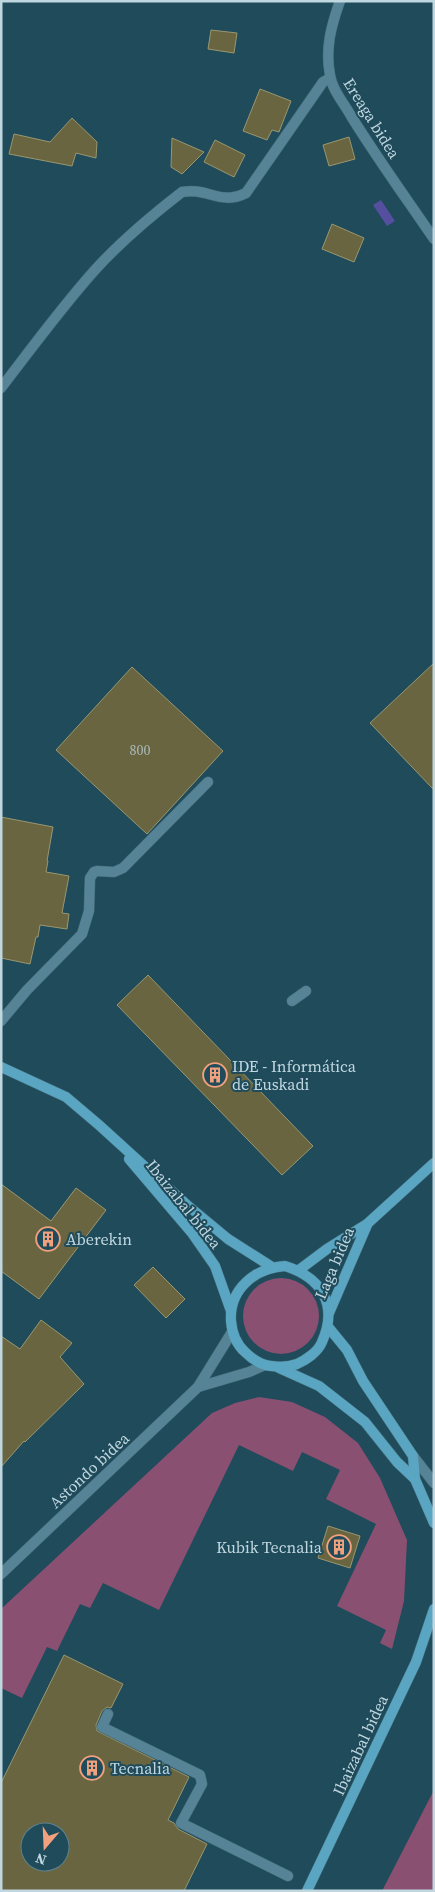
<svg xmlns="http://www.w3.org/2000/svg" width="435" height="1892" font-family="'Source Serif 4',serif">
	<rect width="100%" height="100%" fill="#1f4b5b"/>
	<g fill="#895071">
		<circle cx="281" cy="1316" r="38"/>
		<path d="M 259,1397 L 292,1402 L 325,1417 L 358,1443 L 380,1478 L 407,1540 L 404,1601 L 392,1649 L 380,1643 L 386,1630 L 337,1606 L 376,1524 L 326,1499 L 340,1470 L 302,1452 L 293,1471 L 239,1445 L 159,1610 L 103,1583 L 90,1608 L 80,1604 L 57,1651 L 47,1647 L 22,1698 L 1,1688 L 1,1609 L 212,1413 L 235,1403 Z"/>
		<path d="M 434,1790 L 434,1891 L 382,1891 Z"/>
	</g>
	<path fill="#564f9f" d="M 381,200 L 395,221 L 387,226 L 373,205 Z"/>
	<g fill="#686540" stroke="#9a9770" fill-rule="evenodd">
		<path d="M 211,30 L 237,33 L 234,53 L 208,49 Z"/>
		<path d="M 260,89 L 291,101 L 279,132 L 272,130 L 267,140 L 243,131 Z"/>
		<path d="M 72,118 L 97,142 L 96,158 L 76,153 L 72,166 L 9,154 L 14,134 L 50,142 Z"/>
		<path d="M 349,137 L 355,159 L 329,166 L 323,145 Z"/>
		<path d="M 172,138 L 204,152 L 182,174 L 171,167 Z"/>
		<path d="M 215,140 L 245,155 L 234,177 L 204,162 Z"/>
		<path d="M 332,224 L 364,238 L 354,262 L 322,249 Z"/>
		<path d="M 434,663 L 434,790 L 370,723 Z"/>
		<path d="M 132,667 L 223,751 L 147,834 L 56,750 Z"/>
		<path d="M 1,817 L 53,827 L 47,861 L 48,861 L 46,872 L 69,876 L 62,913 L 69,914 L 67,929 L 40,925 L 38,937 L 36,937 L 30,964 L 1,958 Z"/>
		<path d="M 148,975 L 313,1146 L 282,1175 L 117,1005 Z"/>
		<path d="M 1,1184 L 51,1221 L 76,1188 L 106,1210 L 39,1299 L 1,1271 Z"/>
		<path d="M 153,1267 L 185,1299 L 166,1318 L 134,1285 Z"/>
		<path d="M 41,1320 L 72,1343 L 60,1357 L 84,1384 L 25,1442 L 24,1441 L 1,1467 L 1,1336 L 20,1349 Z"/>
		<path d="M 328,1526 L 360,1536 L 350,1568 L 318,1558 Z"/>
		<path d="M 64,1655 L 123,1684 L 111,1708 L 107,1707 L 102,1711 L 96,1725 L 97,1731 L 189,1777 L 168,1820 L 174,1823 L 178,1829 L 207,1844 L 184,1891 L 1,1891 L 1,1783 ZM 30,1832 L 60,1832 L 60,1862 L 30,1862 Z"/>
	</g>
	<g fill="none" stroke-linecap="round" stroke-linejoin="round">
		<g stroke="#426a78" stroke-width="11">
			<g id="street">
				<path d="M 340,1 C 331,26 325,49 330,75 C 332,90 344,103 351,116 C 377,158 406,198 434,239"/>
				<path d="M 1,388 C 31,349 61,308 94,271 C 120,242 151,216 182,192 C 207,187 221,206 246,193 L 323,82 L 330,78"/>
				<path d="M 292,1001 L 306,991"/>
				<path d="M 1,1021 L 27,990 L 82,934 L 89,911 L 90,878 L 94,872 L 97,871 L 114,872 L 123,868 L 208,782"/>
				<path d="M 198,1387 L 249,1372 L 265,1365"/>
				<path d="M 413,1456 L 434,1483"/>
				<path d="M 1,1574 L 198,1387 L 232,1332"/>
				<path d="M 108,1714 L 102,1727 L 200,1775 L 202,1784 L 181,1823 L 288,1876"/>
			</g>
		</g>
		<g stroke="#426a78" stroke-width="11">
			<g id="secondary">
				<path d="M 1,1067 L 66,1097 L 99,1125 L 187,1205 L 228,1239 L 272,1267"/>
				<path d="M 129,1159 L 192,1233 L 215,1266 L 231,1311"/>
				<path d="M 285,1266 C 323,1278 338,1306 322,1342 C 318,1352 306,1360 297,1364 C 289,1367 279,1367 271,1366 C 261,1365 252,1359 245,1352 C 236,1344 232,1333 231,1321 C 229,1289 255,1268 285,1266 Z"/>
				<path d="M 299,1270 L 327,1249 L 367,1224 L 434,1163"/>
				<path d="M 329,1313 L 367,1225"/>
				<path d="M 329,1328 L 347,1350 L 363,1381 L 413,1456 L 415,1479 L 434,1523"/>
				<path d="M 279,1368 L 319,1386 L 365,1422 L 397,1462 L 415,1479"/>
				<path d="M 307,1891 L 416,1662 L 434,1609"/>
			</g>
		</g>
		<use href="#street" stroke="#568395" stroke-width="10"/>
		<use href="#secondary" stroke="#5aa5c1" stroke-width="10"/>
	</g>
	<defs>
		<g id="building-ring" transform="scale(1.25)"><circle r="9.5" fill="#1f4b5b" stroke="#f1a17d" stroke-width="1.5"/><path d="M-4-6H4V6H1V3H-1V6H-4ZM-2.5-4.3h1.7v1.8h-1.7ZM.8-4.3h1.7v1.8H.8ZM-2.5-1h1.7V.8h-1.7ZM.8-1h1.7V.8H.8Z" fill="#f1a17d"/></g>
	</defs>
	<g fill-rule="evenodd">
		<use href="#building-ring" x="215" y="1075"/>
		<use href="#building-ring" x="48" y="1239"/>
		<use href="#building-ring" x="339" y="1547"/>
		<use href="#building-ring" x="92" y="1768"/>
	</g>
	<g text-anchor="middle" dominant-baseline="central" stroke-width="4" stroke-linejoin="round" paint-order="stroke">
		<g font-size="14" fill="#aabab8">
			<text x="140" y="750">800</text>
		</g>
		<g font-size="16" fill="#c0d7e0" stroke="#1f4b5b">
			<text transform="translate(372 118) rotate(58)">Ereaga bidea</text>
			<text transform="translate(184 1204) rotate(51)">Ibaizabal bidea</text>
			<text transform="translate(334 1263) rotate(-67)">Laga bidea</text>
			<text transform="translate(89 1470) rotate(-43)">Astondo bidea</text>
			<text transform="translate(360 1745) rotate(-65)">Ibaizabal bidea</text>
		</g>
		<g font-size="16" fill="#c0d7e0" stroke="#1f4b5b" text-anchor="start">
			<text x="232" y="1066">IDE - Informática<tspan x="232" dy="18">de Euskadi</tspan></text>
			<text x="66" y="1239">Aberekin</text>
			<text x="322" y="1547" text-anchor="end">Kubik Tecnalia</text>
			<text x="110" y="1768">Tecnalia</text>
		</g>
	</g>
	<rect width="435" height="1892" fill="none" stroke="#c0d7e0" stroke-width="5"/>
	<g transform="translate(45 1847) rotate(199)"><circle r="24" fill="#1f4b5b" stroke="#5f8390"/>
	<path d="M0-4L9 19L0 12L-9 19Z" fill="#f1a17d"/>
	<text y="-8" font-size="14" font-weight="bold" text-anchor="middle" fill="#c0d7e0">N</text>
	</g>
</svg>
